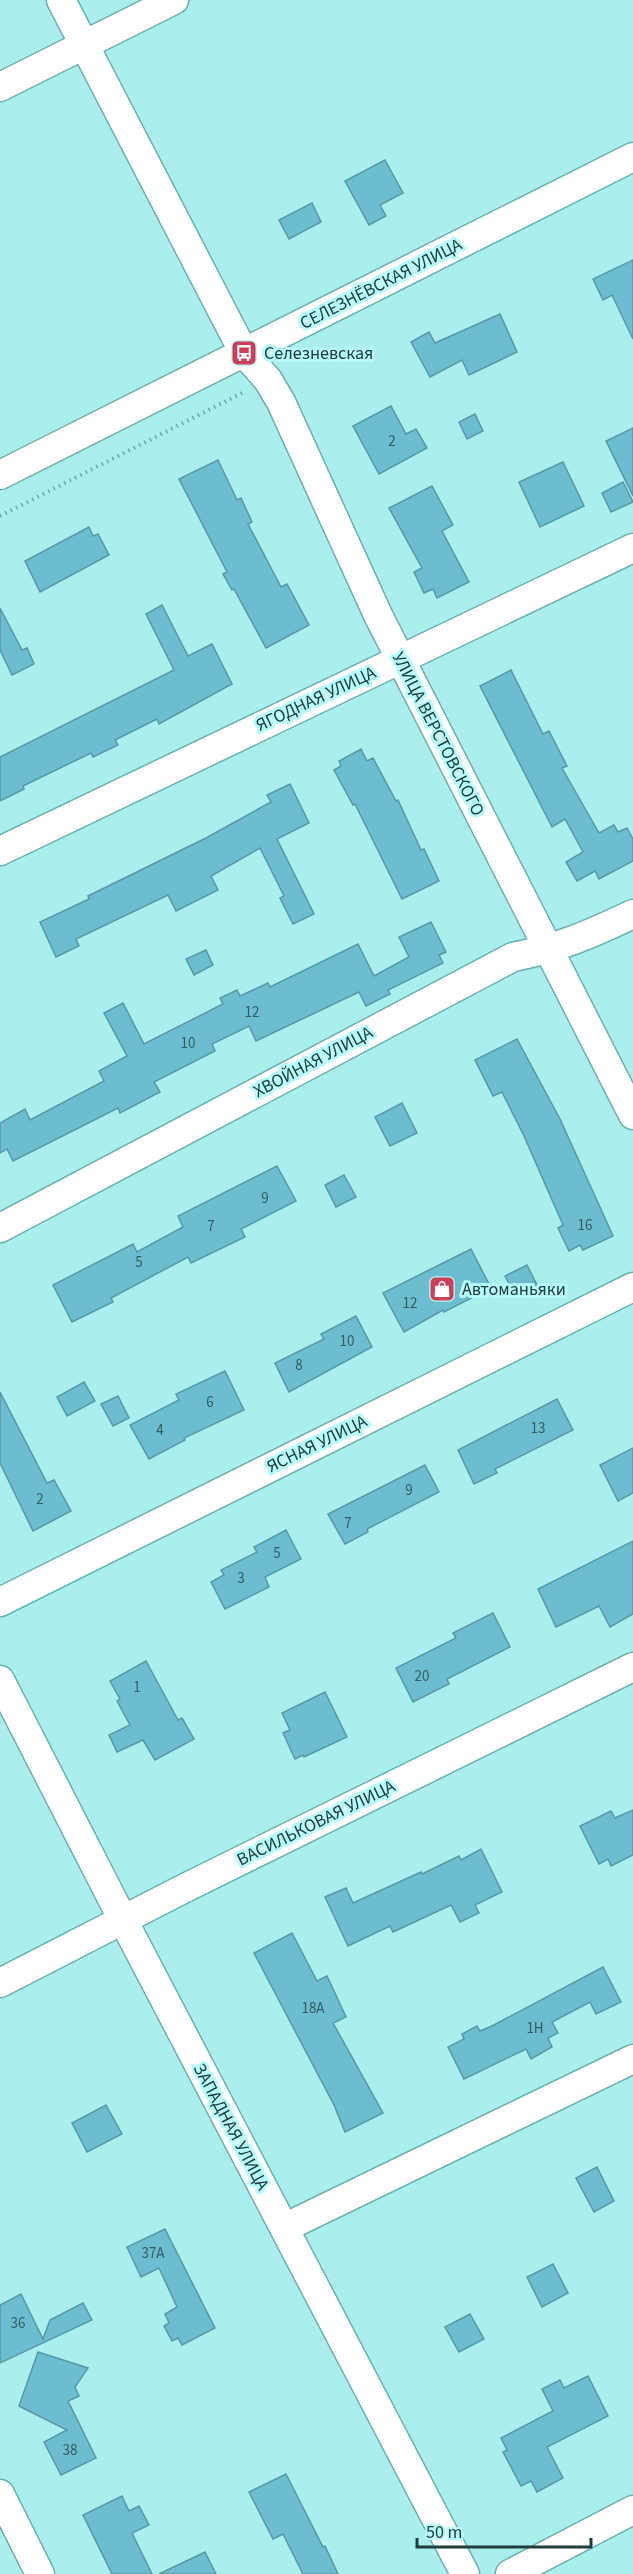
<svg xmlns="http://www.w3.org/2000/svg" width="633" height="2574" font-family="'Source Sans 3',sans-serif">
	<rect width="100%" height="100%" fill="#aaefee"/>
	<g fill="#6dbdd0" stroke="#5797a6" stroke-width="1.5">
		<path d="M 385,160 L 403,193 L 380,205 L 386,216 L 369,225 L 345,181 Z"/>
		<path d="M 312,203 L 321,222 L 289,239 L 279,220 Z"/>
		<path d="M 633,260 L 633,339 L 612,295 L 603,300 L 593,279 Z"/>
		<path d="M 500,314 L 517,352 L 469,375 L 462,360 L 430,377 L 411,342 L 429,332 L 435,343 Z"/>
		<path d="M 391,406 L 406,434 L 416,429 L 427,448 L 379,474 L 353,426 Z"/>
		<path d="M 475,414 L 483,431 L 467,439 L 459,422 Z"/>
		<path d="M 633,428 L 633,496 L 606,441 Z"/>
		<path d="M 218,460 L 237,500 L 241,498 L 252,522 L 248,524 L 281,587 L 287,584 L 309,625 L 266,648 L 234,589 L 232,590 L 223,574 L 227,572 L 179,479 Z"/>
		<path d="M 563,462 L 584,506 L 540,527 L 519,482 Z"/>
		<path d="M 623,482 L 633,502 L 611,512 L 602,493 Z"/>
		<path d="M 432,486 L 453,525 L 442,531 L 469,582 L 437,598 L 433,589 L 424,593 L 414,572 L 422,568 L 389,508 Z"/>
		<path d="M 89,527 L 93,536 L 98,534 L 109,555 L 40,592 L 25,561 Z"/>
		<path d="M 162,605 L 188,656 L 212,644 L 232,684 L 159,724 L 157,719 L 115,740 L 118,745 L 93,757 L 91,753 L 23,786 L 24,789 L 0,801 L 0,757 L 174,670 L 146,614 Z"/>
		<path d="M 0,608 L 22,650 L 27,648 L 34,664 L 12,675 L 0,650 Z"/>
		<path d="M 511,670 L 543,734 L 549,731 L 567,766 L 562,768 L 599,833 L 614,825 L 618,832 L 627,828 L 633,839 L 633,861 L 599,879 L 595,871 L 577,881 L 566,862 L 583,852 L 565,819 L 552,827 L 480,686 Z"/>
		<path d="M 361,749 L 367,761 L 373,758 L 396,801 L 398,800 L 421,850 L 424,849 L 439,881 L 402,899 L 355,804 L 353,805 L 334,770 L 341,766 L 339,761 Z"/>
		<path d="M 290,784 L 309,823 L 277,839 L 314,914 L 293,924 L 280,898 L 284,896 L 260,848 L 211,876 L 218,890 L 176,911 L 168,895 L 76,939 L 79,946 L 56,957 L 40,922 L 89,899 L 88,896 L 206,838 L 271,802 L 267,795 Z"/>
		<path d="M 431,922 L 446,952 L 439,955 L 443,963 L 388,990 L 390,994 L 366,1006 L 359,992 L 256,1041 L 249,1026 L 212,1044 L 215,1051 L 154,1082 L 160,1092 L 120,1113 L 118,1108 L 13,1161 L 7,1149 L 0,1153 L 0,1123 L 25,1109 L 30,1120 L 104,1081 L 99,1071 L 127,1056 L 104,1013 L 123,1003 L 144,1044 L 223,1004 L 220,998 L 237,990 L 240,996 L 268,983 L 270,987 L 358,944 L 374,976 L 409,957 L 399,937 Z"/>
		<path d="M 206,950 L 213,965 L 194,975 L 186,959 Z"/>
		<path d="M 517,1039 L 560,1119 L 613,1236 L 583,1250 L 580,1245 L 569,1251 L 558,1228 L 563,1225 L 524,1136 L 502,1092 L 493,1096 L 475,1060 Z"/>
		<path d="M 402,1103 L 417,1133 L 390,1146 L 375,1117 Z"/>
		<path d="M 277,1166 L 296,1201 L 241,1229 L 245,1237 L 191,1263 L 188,1257 L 111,1298 L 113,1302 L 72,1322 L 53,1285 L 133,1244 L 137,1252 L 183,1227 L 178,1216 Z"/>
		<path d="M 344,1175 L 356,1197 L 336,1207 L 325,1185 Z"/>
		<path d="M 471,1249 L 491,1288 L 444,1312 L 443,1310 L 404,1332 L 383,1293 Z"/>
		<path d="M 527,1265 L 537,1285 L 515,1295 L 505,1276 Z"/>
		<path d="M 356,1316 L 372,1347 L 289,1392 L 275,1363 L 324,1339 L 321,1334 Z"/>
		<path d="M 225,1371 L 244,1410 L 184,1438 L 185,1440 L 149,1459 L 130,1425 L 179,1400 L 176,1394 Z"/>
		<path d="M 84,1382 L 95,1401 L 67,1416 L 57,1397 Z"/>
		<path d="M 0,1392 L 47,1483 L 54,1480 L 71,1511 L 33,1531 L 0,1463 Z"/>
		<path d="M 118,1396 L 129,1418 L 113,1426 L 101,1404 Z"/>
		<path d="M 557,1399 L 573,1430 L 495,1469 L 497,1473 L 474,1484 L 458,1450 Z"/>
		<path d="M 633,1448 L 633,1493 L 618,1501 L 600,1465 Z"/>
		<path d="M 425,1465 L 439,1492 L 367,1529 L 368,1532 L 345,1544 L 328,1514 Z"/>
		<path d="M 286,1530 L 301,1559 L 265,1577 L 269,1587 L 225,1609 L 211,1582 L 224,1575 L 221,1570 L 257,1552 L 254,1547 Z"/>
		<path d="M 633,1541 L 633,1614 L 610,1627 L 599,1606 L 556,1627 L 538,1589 Z"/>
		<path d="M 493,1613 L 510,1647 L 447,1679 L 449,1684 L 413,1702 L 396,1668 L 456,1638 L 453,1633 Z"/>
		<path d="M 146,1661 L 178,1720 L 182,1718 L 194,1739 L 155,1760 L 143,1740 L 117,1752 L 109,1735 L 130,1725 L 117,1701 L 120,1699 L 110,1681 Z"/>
		<path d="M 325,1692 L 347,1737 L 304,1757 L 303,1755 L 295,1759 L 283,1733 L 290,1730 L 282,1713 Z"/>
		<path d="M 633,1810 L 633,1855 L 611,1866 L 608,1859 L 599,1864 L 580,1826 L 611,1811 L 615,1818 Z"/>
		<path d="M 481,1849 L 502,1892 L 475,1905 L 479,1913 L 460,1922 L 451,1905 L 393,1932 L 390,1926 L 348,1946 L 325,1897 L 346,1888 L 353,1903 L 421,1872 L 422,1874 L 459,1856 L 461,1860 Z"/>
		<path d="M 292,1933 L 317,1981 L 327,1976 L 346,2017 L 333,2023 L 383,2113 L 345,2132 L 334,2105 L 254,1953 Z"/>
		<path d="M 603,1967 L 621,2002 L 596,2014 L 590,2002 L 552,2022 L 558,2033 L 548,2038 L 552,2047 L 531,2059 L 526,2049 L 464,2079 L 448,2047 L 464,2039 L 462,2034 L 477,2026 L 480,2031 L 492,2026 Z"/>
		<path d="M 106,2105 L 122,2134 L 87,2152 L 72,2123 Z"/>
		<path d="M 597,2167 L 614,2201 L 594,2212 L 576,2178 Z"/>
		<path d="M 165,2229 L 215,2328 L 182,2345 L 178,2338 L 172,2341 L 164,2326 L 169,2323 L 165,2314 L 177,2307 L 159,2268 L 141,2277 L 127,2247 Z"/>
		<path d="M 553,2264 L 568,2293 L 542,2307 L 527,2277 Z"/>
		<path d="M 21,2294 L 43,2339 L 50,2320 L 83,2303 L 92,2320 L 0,2363 L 0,2305 Z"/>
		<path d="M 470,2314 L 484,2339 L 459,2352 L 445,2327 Z"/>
		<path d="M 38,2352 L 88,2368 L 75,2387 L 79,2396 L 68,2401 L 96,2458 L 61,2475 L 44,2442 L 67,2430 L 19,2406 Z"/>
		<path d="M 588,2376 L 608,2416 L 547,2447 L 563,2478 L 537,2492 L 531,2481 L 521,2486 L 503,2452 L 507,2450 L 501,2438 L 553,2411 L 542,2389 L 560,2380 L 564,2388 Z"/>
		<path d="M 286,2474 L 323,2547 L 325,2546 L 338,2574 L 303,2574 L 283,2534 L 273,2539 L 249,2492 Z"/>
		<path d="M 122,2496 L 129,2511 L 139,2506 L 149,2525 L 132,2533 L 152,2574 L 112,2574 L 83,2515 Z"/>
		<path d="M 205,2552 L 216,2574 L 159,2574 Z"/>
	</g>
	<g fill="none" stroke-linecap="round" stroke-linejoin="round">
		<g stroke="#6cb0b0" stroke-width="31">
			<g id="minor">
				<path d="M 61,0 L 244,353 L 268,380 L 281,402 L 378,615 L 633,1115"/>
				<path d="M 0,87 L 174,0"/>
				<path d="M 0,475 L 633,157"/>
				<path d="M 0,851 L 633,548"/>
				<path d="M 0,1228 L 513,957 C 559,948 591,934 633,914"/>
				<path d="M 0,1602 L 633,1287"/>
				<path d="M 0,1680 L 123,1920 L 465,2574"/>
				<path d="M 0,1983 L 185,1888 L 633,1667"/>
				<path d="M 284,2228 L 633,2059"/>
				<path d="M 0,2494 L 40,2574"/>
				<path d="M 510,2574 L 633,2510"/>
			</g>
		</g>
		<path stroke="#71a6a5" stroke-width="4" stroke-dasharray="1.5 4.5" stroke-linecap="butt" d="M 0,516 L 246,391"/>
		<use href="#minor" stroke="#fff" stroke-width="28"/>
	</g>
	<defs>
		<g id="bus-square" transform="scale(1.35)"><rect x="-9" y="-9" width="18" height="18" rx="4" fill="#cf3e57" stroke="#b7fcfc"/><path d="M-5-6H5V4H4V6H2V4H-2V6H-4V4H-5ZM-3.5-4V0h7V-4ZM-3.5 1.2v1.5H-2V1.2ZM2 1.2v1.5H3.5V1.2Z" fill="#fff"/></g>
		<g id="shop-square" transform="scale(1.35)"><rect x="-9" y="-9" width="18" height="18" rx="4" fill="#cf3e57" stroke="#b7fcfc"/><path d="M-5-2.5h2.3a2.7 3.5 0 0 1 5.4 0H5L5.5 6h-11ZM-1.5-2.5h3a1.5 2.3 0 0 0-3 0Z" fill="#fff"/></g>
	</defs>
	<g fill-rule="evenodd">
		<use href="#bus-square" x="244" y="353"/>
		<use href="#shop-square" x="442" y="1289"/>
	</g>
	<g text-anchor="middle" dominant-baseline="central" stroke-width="6" stroke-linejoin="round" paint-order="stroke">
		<g font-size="15" fill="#335d62">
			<text x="392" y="441">2</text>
			<text x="252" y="1012">12</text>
			<text x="188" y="1043">10</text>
			<text x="265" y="1198">9</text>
			<text x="585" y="1225">16</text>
			<text x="211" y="1226">7</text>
			<text x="139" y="1262">5</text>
			<text x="410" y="1303">12</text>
			<text x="347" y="1341">10</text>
			<text x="299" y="1365">8</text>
			<text x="210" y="1402">6</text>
			<text x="538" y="1428">13</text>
			<text x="160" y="1430">4</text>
			<text x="409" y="1490">9</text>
			<text x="40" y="1499">2</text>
			<text x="348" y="1523">7</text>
			<text x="277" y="1553">5</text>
			<text x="241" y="1578">3</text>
			<text x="422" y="1676">20</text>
			<text x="137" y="1687">1</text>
			<text x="313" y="2008">18А</text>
			<text x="535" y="2028">1Н</text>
			<text x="153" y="2253">37А</text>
			<text x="18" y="2323">36</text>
			<text x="70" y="2450">38</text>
		</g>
		<g font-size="18" fill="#203d3d" stroke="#b7fcfc">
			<text transform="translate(381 284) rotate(-27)">СЕЛЕЗНЁВСКАЯ УЛИЦА</text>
			<text transform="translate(316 699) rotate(-25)">ЯГОДНАЯ УЛИЦА</text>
			<text transform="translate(438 734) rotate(63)">УЛИЦА ВЕРСТОВСКОГО</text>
			<text transform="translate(313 1062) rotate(-28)">ХВОЙНАЯ УЛИЦА</text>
			<text transform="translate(317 1444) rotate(-26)">ЯСНАЯ УЛИЦА</text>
			<text transform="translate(316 1823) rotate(-26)">ВАСИЛЬКОВАЯ УЛИЦА</text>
			<text transform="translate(231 2127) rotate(62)">ЗАПАДНАЯ УЛИЦА</text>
		</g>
		<g font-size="18" fill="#203d3d" stroke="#b7fcfc" text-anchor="start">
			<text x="264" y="353">Селезневская</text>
			<text x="462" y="1289">Автоманьяки</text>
		</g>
	</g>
	<path d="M417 2538v9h174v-9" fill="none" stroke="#203d3d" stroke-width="3"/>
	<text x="426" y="2538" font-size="18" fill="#203d3d" stroke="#b7fcfc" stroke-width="4.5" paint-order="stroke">50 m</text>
</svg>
